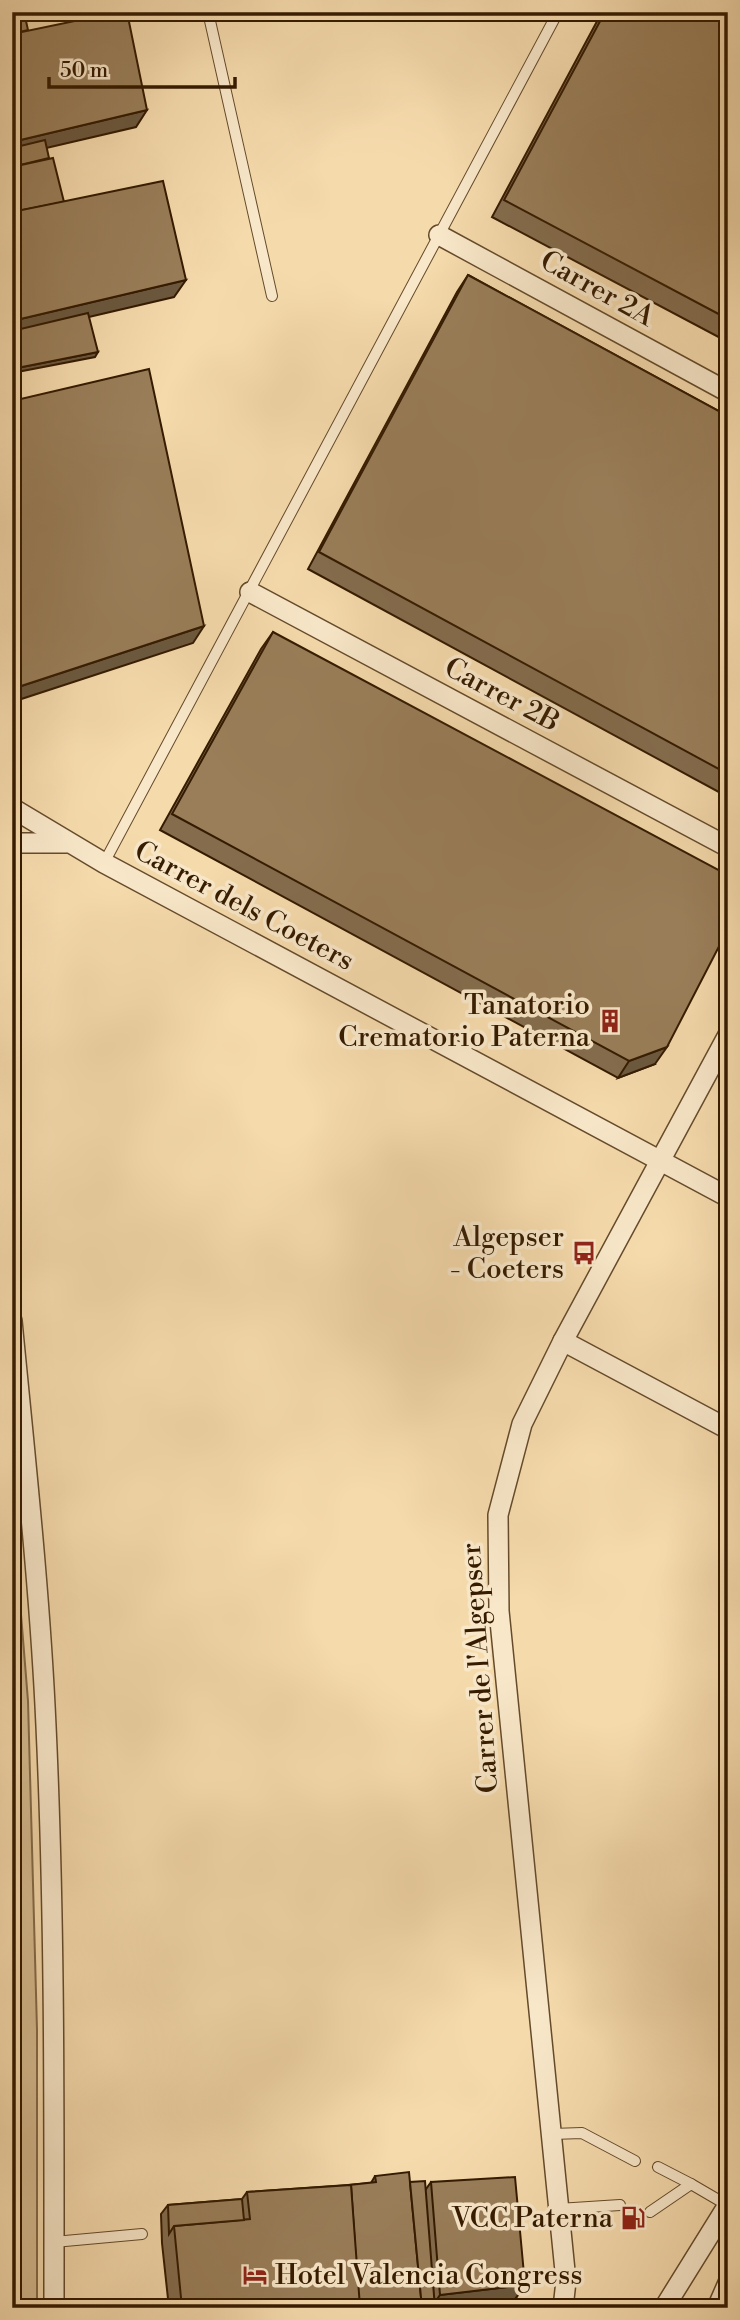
<svg xmlns="http://www.w3.org/2000/svg" width="740" height="2320" font-family="'Libre Bodoni',serif">
	<rect width="100%" height="100%" fill="#f5daac"/>
	<filter id="stains"><feTurbulence type="fractalNoise" baseFrequency=".00286" numOctaves="4"/><feColorMatrix values="0 0 0 0 .2 0 0 0 0 .09 0 0 0 0 .02 0 0 0 .5 -.17"/></filter>
	<radialGradient id="worn" r=".72"><stop offset=".6" stop-color="#630" stop-opacity="0"/><stop offset="1" stop-color="#630" stop-opacity=".3"/></radialGradient>
	<path fill="#d4ba8f" stroke="#846a48" stroke-width="2" d="M 12,1503 L 28,1701 L 37,2030 L 37,2308 L 12,2308 Z"/>
	<g fill="none" stroke-linecap="round" stroke-linejoin="round">
		<g stroke="#654b2b" stroke-width="12">
			<g id="service">
				<path d="M 208,12 L 272,296"/>
				<path d="M 104,863 L 558,12"/>
				<path d="M 552,2134 L 582,2133 L 635,2161"/>
				<path d="M 658,2167 L 691,2184"/>
				<path d="M 558,2209 L 620,2205"/>
				<path d="M 650,2212 L 691,2184 L 727,2205"/>
				<path d="M 54,2242 L 142,2234"/>
			</g>
		</g>
		<g stroke="#654b2b" stroke-width="22">
			<g id="minor">
				<path d="M 439,235 L 728,392"/>
				<path d="M 250,592 L 728,847"/>
				<path d="M 12,808 L 104,863 L 728,1197"/>
				<path d="M 12,843 L 66,843"/>
				<path d="M 12,1321 C 25,1456 40,1591 46,1726 C 55,1920 54,2114 54,2308"/>
				<path d="M 563,1341 L 728,1429"/>
				<path d="M 563,2308 L 566,2281 L 499,1611 L 498,1515 L 522,1424 L 563,1341 L 728,1035"/>
				<path d="M 664,2308 L 728,2205"/>
				<path d="M 717,2308 L 728,2283"/>
			</g>
		</g>
		<use href="#service" stroke="#f8e7c9" stroke-width="10"/>
		<use href="#minor" stroke="#f8e7c9" stroke-width="19"/>
	</g>
	<g fill="#846c4d" stroke="#351b00" stroke-width="2">
		<path d="M 602,12 L 728,12 L 728,342 L 492,217 Z"/>
		<path d="M 468,275 L 728,416 L 728,797 L 308,569 L 457,292 Z"/>
		<path d="M 273,632 L 655,1064 L 618,1078 L 160,830 L 261,649 Z"/>
		<path d="M 375,2176 L 410,2182 L 426,2189 L 431,2182 L 525,2285 L 513,2302 L 461,2308 L 169,2308 L 162,2243 L 161,2214 L 168,2205 L 242,2199 L 247,2192 L 348,2185 L 371,2183 Z"/>
	</g>
	<g fill="#6b583e" stroke="#351b00" stroke-width="2">
		<path d="M 147,110 L 136,127 L 12,156 L 12,142 Z"/>
		<path d="M 186,280 L 174,297 L 12,335 L 12,321 Z"/>
		<path d="M 98,352 L 95,357 L 12,373 L 12,369 Z"/>
		<path d="M 204,626 L 193,643 L 12,702 L 12,689 Z"/>
		<path d="M 667,1047 L 655,1064 L 618,1078 L 629,1061 Z"/>
		<path d="M 525,2285 L 513,2302 L 461,2308 L 431,2308 L 440,2295 Z"/>
	</g>
	<g fill="#997e59" stroke="#351b00" stroke-width="2">
		<path d="M 12,12 L 24,12 L 28,30 L 12,34 Z"/>
		<path d="M 118,12 L 127,12 L 147,110 L 12,142 L 12,34 Z"/>
		<path d="M 605,12 L 728,12 L 728,319 L 504,200 Z"/>
		<path d="M 45,140 L 49,158 L 12,167 L 12,148 Z"/>
		<path d="M 53,158 L 64,202 L 12,212 L 12,167 Z"/>
		<path d="M 163,181 L 186,280 L 12,321 L 12,212 Z"/>
		<path d="M 468,275 L 728,416 L 728,774 L 319,552 Z"/>
		<path d="M 88,313 L 98,352 L 12,369 L 12,331 Z"/>
		<path d="M 149,369 L 204,626 L 12,689 L 12,401 Z"/>
		<path d="M 273,632 L 728,875 L 728,929 L 667,1047 L 629,1061 L 172,814 Z"/>
		<path d="M 409,2172 L 422,2308 L 359,2308 L 351,2185 L 349,2185 L 376,2182 L 375,2176 Z"/>
		<path d="M 515,2177 L 525,2285 L 440,2295 L 431,2182 Z"/>
		<path d="M 425,2181 L 435,2308 L 422,2308 L 410,2182 Z"/>
		<path d="M 351,2185 L 360,2307 L 348,2308 L 182,2308 L 174,2226 L 250,2219 L 247,2192 Z"/>
		<path d="M 242,2199 L 244,2220 L 174,2226 L 169,2234 L 168,2205 Z"/>
	</g>
	<defs>
		<g id="building-bare" transform="scale(1.89)"><path d="M-4-6H4V6H1V3H-1V6H-4ZM-2.5-4.3h1.7v1.8h-1.7ZM.8-4.3h1.7v1.8H.8ZM-2.5-1h1.7V.8h-1.7ZM.8-1h1.7V.8H.8Z" fill="#8f2418" stroke="#f8e7c9" stroke-width="2.5" paint-order="stroke"/></g>
		<g id="bus-bare" transform="scale(1.89)"><path d="M-5-6H5V4H4V6H2V4H-2V6H-4V4H-5ZM-3.5-4V0h7V-4ZM-3.5 1.2v1.5H-2V1.2ZM2 1.2v1.5H3.5V1.2Z" fill="#8f2418" stroke="#f8e7c9" stroke-width="2.5" paint-order="stroke"/></g>
		<g id="fuel-bare" transform="scale(1.89)"><path d="M-5.5-6h7V0h2V4h1.3V-2.5L3-4.5l.8-.8L6-3V5H2.5V1h-1V6h-7ZM-4.2-4.7v3.2H.2V-4.7Z" fill="#8f2418" stroke="#f8e7c9" stroke-width="2.5" paint-order="stroke"/></g>
		<g id="hotel-bare" transform="scale(1.89)"><path d="M-6-4.5h1.5V1H6V5H4.5V3h-9V5H-6ZM-4 0a1.8 1.8 0 1 1 3.6 0ZM.5 0V-2.5h3Q6-2.5 6 0Z" fill="#8f2418" stroke="#f8e7c9" stroke-width="2.5" paint-order="stroke"/></g>
	</defs>
	<g fill-rule="evenodd">
		<use href="#building-bare" x="610" y="1021"/>
		<use href="#bus-bare" x="584" y="1253"/>
		<use href="#fuel-bare" x="633" y="2218"/>
		<use href="#hotel-bare" x="255" y="2275"/>
	</g>
	<g text-anchor="middle" dominant-baseline="central" stroke-width="7" stroke-linejoin="round" paint-order="stroke">
		<g font-size="28" fill="#351b00" stroke="#f8e7c9">
			<text transform="translate(597 289) rotate(29)">Carrer 2A</text>
			<text transform="translate(502 695) rotate(28)">Carrer 2B</text>
			<text transform="translate(244 906) rotate(28)">Carrer dels Coeters</text>
			<text transform="translate(480 1668) rotate(-94)">Carrer de l'Algepser</text>
		</g>
		<g font-size="28" fill="#351b00" stroke="#f8e7c9" text-anchor="end">
			<text x="590" y="1005">Tanatorio<tspan x="590" dy="32">Crematorio Paterna</tspan></text>
			<text x="564" y="1237">Algepser<tspan x="564" dy="32">- Coeters</tspan></text>
			<text x="613" y="2218">VCC Paterna</text>
			<text x="275" y="2275" text-anchor="start">Hotel Valencia Congress</text>
		</g>
	</g>
	<rect width="740" height="2320" fill="none" stroke="#f5daac" stroke-width="42"/>
	<rect x="14" y="14" width="712" height="2292" fill="none" stroke="#351b00" stroke-width="3.5"/>
	<rect x="21" y="21" width="698" height="2278" fill="none" stroke="#351b00" stroke-width="2"/>
	<path d="M49 77v10h186v-10" fill="none" stroke="#351b00" stroke-width="3.5"/>
	<text x="60" y="77" font-size="21" fill="#351b00" stroke="#f8e7c9" stroke-width="5" paint-order="stroke">50 m</text>
	<rect width="100%" height="100%" filter="url(#stains)"/>
	<rect width="100%" height="100%" fill="url(#worn)"/>
</svg>
